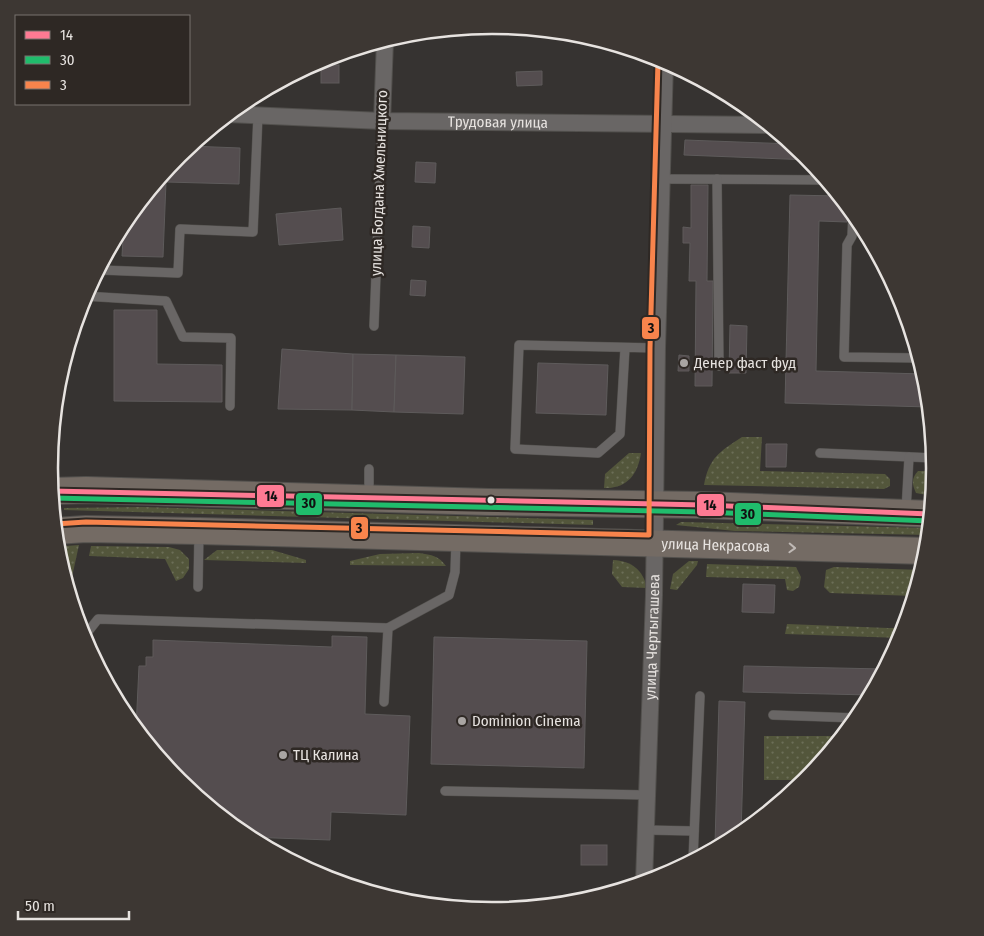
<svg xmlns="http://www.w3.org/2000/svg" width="984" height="936" font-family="'Fira Sans Condensed',sans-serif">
	<defs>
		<pattern id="grass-dots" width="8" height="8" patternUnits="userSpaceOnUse" patternTransform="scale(1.25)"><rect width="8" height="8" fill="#53563b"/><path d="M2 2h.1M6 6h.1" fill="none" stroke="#6c6e57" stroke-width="1.8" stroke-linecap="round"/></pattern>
	</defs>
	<rect width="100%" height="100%" fill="#363331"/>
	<g fill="url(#grass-dots)">
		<path d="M 742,437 L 762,437 L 760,471 L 885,474 L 890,479 L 890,486 L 884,489 L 704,485 C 709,458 719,452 742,437 Z"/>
		<path d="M 629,453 L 641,453 C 638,474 627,489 604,488 L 605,474 Z"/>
		<path d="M 918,471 L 935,471 L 932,496 L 916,493 C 912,484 911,479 918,471 Z"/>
		<path d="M 142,507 L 593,520 L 593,525 L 64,510 L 64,508 Z"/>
		<path d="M 681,522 L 929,528 L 928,535 L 735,531 L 676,525 Z"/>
		<path d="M 79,545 L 70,586 L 68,588 L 57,551 L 66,546 Z"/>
		<path d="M 91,546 L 169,547 L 180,550 L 189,559 L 189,569 L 183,578 L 176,581 L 165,559 L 89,556 Z"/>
		<path d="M 217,550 L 272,550 L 306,560 L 306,563 L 204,560 Z"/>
		<path d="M 419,553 C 432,555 439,556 446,566 L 350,565 L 350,561 L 380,554 Z"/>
		<path d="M 613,560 C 632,561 643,570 647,588 L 622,587 L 612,574 Z"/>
		<path d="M 689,561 L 698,561 L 697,565 L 677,590 L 670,589 L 673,574 Z"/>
		<path d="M 707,564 L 796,567 L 801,577 L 799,587 L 793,591 L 787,590 L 785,579 L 706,577 Z"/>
		<path d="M 834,567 L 922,570 L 914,596 L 830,593 L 824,587 L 826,570 Z"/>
		<path d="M 787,624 L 888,628 L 904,628 L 901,638 L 785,634 Z"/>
		<path d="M 764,736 L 842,736 L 806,780 L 764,780 Z"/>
	</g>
	<g fill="#544d4f" stroke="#5e5b5b">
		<rect x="321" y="65" width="18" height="18"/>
		<path d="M 542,71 L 542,85 L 517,86 L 516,72 Z"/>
		<path d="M 685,140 L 792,144 L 810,160 L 684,155 Z"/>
		<path d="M 189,146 L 240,148 L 239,184 L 166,182 L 163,257 L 122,256 L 124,222 L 179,155 Z"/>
		<path d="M 416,162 L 436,163 L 435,183 L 415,182 Z"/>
		<path d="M 691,185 L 708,185 L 707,281 L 713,281 L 712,386 L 695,386 L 696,281 L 689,281 L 690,243 L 683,243 L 683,227 L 691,228 Z"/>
		<path d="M 790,195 L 839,196 L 847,206 L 847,222 L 819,221 L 816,371 L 924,374 L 929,407 L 785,403 Z"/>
		<path d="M 341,208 L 343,240 L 279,245 L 276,214 Z"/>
		<path d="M 413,226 L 430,227 L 429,248 L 412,247 Z"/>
		<path d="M 411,280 L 426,281 L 425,296 L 410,295 Z"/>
		<path d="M 114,310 L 157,310 L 157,364 L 222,365 L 222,402 L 114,401 Z"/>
		<path d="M 730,325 L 747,326 L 746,373 L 729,373 Z"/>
		<path d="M 282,349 L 353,354 L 352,410 L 278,409 Z"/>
		<path d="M 353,354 L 396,355 L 394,412 L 352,410 Z"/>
		<path d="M 396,355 L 465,357 L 463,414 L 394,412 Z"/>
		<path d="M 679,355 L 689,356 L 689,371 L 678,371 Z"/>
		<path d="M 538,363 L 608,365 L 606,415 L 536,413 Z"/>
		<path d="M 766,444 L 787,444 L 786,467 L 766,467 Z"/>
		<path d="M 743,584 L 775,585 L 774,613 L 742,612 Z"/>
		<path d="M 332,636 L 367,637 L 365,714 L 410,716 L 406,815 L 331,812 L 330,840 L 247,837 L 179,781 L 136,729 L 139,666 L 146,666 L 146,657 L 153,657 L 153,640 L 332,647 Z"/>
		<path d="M 434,637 L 587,641 L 584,768 L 431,764 Z"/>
		<path d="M 744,666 L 884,669 L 870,695 L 743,692 Z"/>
		<path d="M 719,701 L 745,702 L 741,834 L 724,844 L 715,844 Z"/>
		<rect x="581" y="845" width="26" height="20"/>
		<path d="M 586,891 L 607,893 L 607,894 L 585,900 Z"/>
	</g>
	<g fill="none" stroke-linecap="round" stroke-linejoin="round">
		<g stroke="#52504d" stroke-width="10">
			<g id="service">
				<path d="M 661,179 L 826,180"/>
				<path d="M 717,179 L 719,366"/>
				<path d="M 853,213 L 852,236 L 847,245 L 844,357 L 919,358"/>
				<path d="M 101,270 L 178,273 L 180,229 L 253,232 L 258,115"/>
				<path d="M 84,296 L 166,301 L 183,337 L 231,338 L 230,406"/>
				<path d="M 374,326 L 382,121"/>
				<path d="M 625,348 L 620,434 L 598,453 L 515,449 L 519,345 L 657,348"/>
				<path d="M 820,453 L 934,458"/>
				<path d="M 369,496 L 369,469"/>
				<path d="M 906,511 L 909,457"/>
				<path d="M 198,587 L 199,532"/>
				<path d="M 83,638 L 98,619 L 388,628"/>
				<path d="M 384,702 L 388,628 L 449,595 L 455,572 L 456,540"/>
				<path d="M 773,715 L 857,718"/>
				<path d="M 445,791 L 647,795"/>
				<path d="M 646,830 L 694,831"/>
				<path d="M 693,860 L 700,696"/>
			</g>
		</g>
		<g stroke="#52504d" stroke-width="18">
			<g id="minor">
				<path id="s1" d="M 228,114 L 382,121 L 769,125"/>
				<path d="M 382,121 L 385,40"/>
				<path id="s2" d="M 644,883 L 654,595 L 657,348 L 665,61"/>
			</g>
		</g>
		<g stroke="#52504d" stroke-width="28">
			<g id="primary">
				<path d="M 51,491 L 86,490 L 489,502 L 704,505 L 931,514"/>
				<path id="s3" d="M 55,531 L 86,529 L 199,531 L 927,551"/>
			</g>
		</g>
		<use href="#service" stroke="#696665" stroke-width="9"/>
		<use href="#minor" stroke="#696665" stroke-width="16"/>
		<use href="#primary" stroke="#746b64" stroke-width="26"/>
		<g stroke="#2e2824" stroke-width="9">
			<path id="bus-1" d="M 51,491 L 704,505 L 930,514"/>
		</g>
		<g stroke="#2e2824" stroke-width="9">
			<path id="bus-2" d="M 52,498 L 704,512 L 930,521"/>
		</g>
		<g stroke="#2e2824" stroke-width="9">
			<path id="bus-3" d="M 55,524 L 86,522 L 649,535 L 650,348 L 658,61"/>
		</g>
		<use href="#bus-1" stroke="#fe7a93" stroke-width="5"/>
		<use href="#bus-2" stroke="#20bc6c" stroke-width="5"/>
		<use href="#bus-3" stroke="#f8844c" stroke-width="5"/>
	</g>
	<defs><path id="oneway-chevron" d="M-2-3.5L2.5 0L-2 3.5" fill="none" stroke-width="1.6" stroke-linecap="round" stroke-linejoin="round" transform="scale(1.25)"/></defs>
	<use stroke="#bfb9b5" href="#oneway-chevron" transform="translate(792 548) rotate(2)"/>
	<g fill="#a9a5a3" stroke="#2e2824" stroke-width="2">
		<circle cx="684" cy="363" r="5"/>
		<circle cx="462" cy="721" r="5"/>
		<circle cx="283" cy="755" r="5"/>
	</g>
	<circle fill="#e7e3e0" stroke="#2e2824" stroke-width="2" cx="491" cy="500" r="4.5"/>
	<g text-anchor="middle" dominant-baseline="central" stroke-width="5" stroke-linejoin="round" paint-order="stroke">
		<g font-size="15" fill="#e7e3e0" stroke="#2e2824">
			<text stroke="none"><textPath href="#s1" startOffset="270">Трудовая улица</textPath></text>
			<text transform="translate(379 183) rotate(-88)">улица Богдана Хмельницкого</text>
			<text stroke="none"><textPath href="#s3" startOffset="661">улица Некрасова</textPath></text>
			<text stroke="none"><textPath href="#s2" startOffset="246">улица Чертыгашева</textPath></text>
		</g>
		<g font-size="15" fill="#e7e3e0" stroke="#2e2824" text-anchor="start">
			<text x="694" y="363">Денер фаст фуд</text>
			<text x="472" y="721">Dominion Cinema</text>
			<text x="293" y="755">ТЦ Калина</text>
		</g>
	</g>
	<path d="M0 0H984V936H0ZM58 468a434 434 0 1 1 868 0a434 434 0 1 1-868 0Z" fill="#3d3733" fill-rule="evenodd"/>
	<path fill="none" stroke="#e7e3e0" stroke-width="2.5" d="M58 468a434 434 0 1 1 868 0a434 434 0 1 1-868 0Z"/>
	<g stroke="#2e2824" stroke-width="2">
		<rect x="641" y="316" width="19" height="24" rx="5" fill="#f8844c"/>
		<rect x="256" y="484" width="29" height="24" rx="5" fill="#fe7a93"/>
		<rect x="295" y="492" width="28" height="24" rx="5" fill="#20bc6c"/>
		<rect x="696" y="493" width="29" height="24" rx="5" fill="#fe7a93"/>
		<rect x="734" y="502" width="28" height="24" rx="5" fill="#20bc6c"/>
		<rect x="350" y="516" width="19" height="24" rx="5" fill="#f8844c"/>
	</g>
	<g font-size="14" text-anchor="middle" font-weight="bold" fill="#111">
		<text x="651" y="333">3</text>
		<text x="271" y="501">14</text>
		<text x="309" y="508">30</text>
		<text x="710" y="510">14</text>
		<text x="748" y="519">30</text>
		<text x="359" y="533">3</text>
	</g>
	<rect x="15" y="15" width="175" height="90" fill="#2e2824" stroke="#78736f"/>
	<rect x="25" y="31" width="25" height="8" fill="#fe7a93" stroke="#78736f"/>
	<text x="60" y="40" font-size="15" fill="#e7e3e0">14</text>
	<rect x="25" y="56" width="25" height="8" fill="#20bc6c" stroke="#78736f"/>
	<text x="60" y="65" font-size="15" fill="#e7e3e0">30</text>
	<rect x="25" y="81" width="25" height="8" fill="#f8844c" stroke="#78736f"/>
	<text x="60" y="90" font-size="15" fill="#e7e3e0">3</text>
	<path d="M18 911v8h111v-8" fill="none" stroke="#e7e3e0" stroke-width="2.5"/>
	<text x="25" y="911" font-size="15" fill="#e7e3e0" stroke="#2e2824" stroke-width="4" paint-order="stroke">50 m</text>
</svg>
